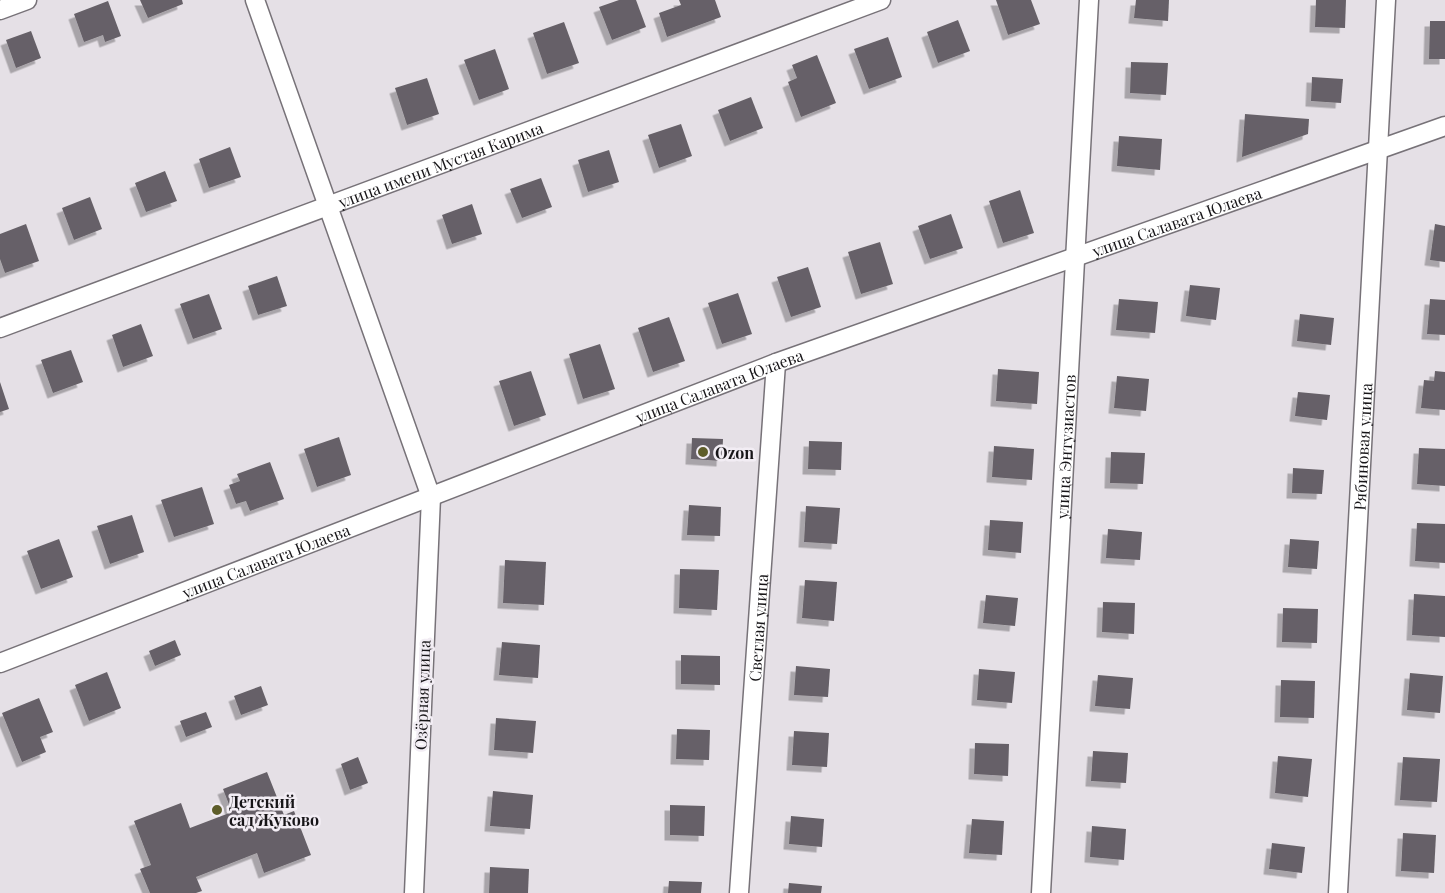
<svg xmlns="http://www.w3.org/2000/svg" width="1445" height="893" font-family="'Playfair Display',serif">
	<defs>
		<filter id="shadow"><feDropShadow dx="-5.5" dy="5.5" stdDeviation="0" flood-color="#0004"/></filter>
	</defs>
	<rect width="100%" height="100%" fill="#e5e0e6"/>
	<g fill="#666167" filter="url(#shadow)">
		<path d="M 140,0 L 182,0 L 183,4 L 148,18 Z"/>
		<path d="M 619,0 L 636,0 L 646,27 L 612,40 L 599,7 Z"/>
		<path d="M 679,0 L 715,0 L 721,17 L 667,37 L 659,13 L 681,5 Z"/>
		<path d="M 996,0 L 1031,0 L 1040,24 L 1008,35 Z"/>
		<path d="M 1136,0 L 1169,0 L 1168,21 L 1134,18 Z"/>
		<path d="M 1316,0 L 1346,0 L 1345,28 L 1315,27 Z"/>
		<path d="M 108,1 L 121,36 L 105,42 L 103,35 L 84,42 L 74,14 Z"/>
		<path d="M 958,20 L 970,51 L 938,63 L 927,32 Z"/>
		<path d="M 1430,21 L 1445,21 L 1445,59 L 1429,59 Z"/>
		<path d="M 564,22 L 579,63 L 547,74 L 533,33 Z"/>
		<path d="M 31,31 L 41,58 L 16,68 L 6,40 Z"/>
		<path d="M 888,37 L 902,77 L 869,89 L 854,49 Z"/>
		<path d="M 495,49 L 509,89 L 479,100 L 464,60 Z"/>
		<path d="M 817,55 L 836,103 L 801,117 L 788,82 L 797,78 L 792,65 Z"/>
		<path d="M 1131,62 L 1168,63 L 1166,95 L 1130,93 Z"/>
		<path d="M 1312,77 L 1343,79 L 1341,103 L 1311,101 Z"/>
		<path d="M 427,78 L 439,114 L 407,125 L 395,88 Z"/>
		<path d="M 751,97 L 763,128 L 730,141 L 718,110 Z"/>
		<path d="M 1245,114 L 1309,119 L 1308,134 L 1242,157 Z"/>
		<path d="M 681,124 L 692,156 L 659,168 L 648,135 Z"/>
		<path d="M 1119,136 L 1162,139 L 1160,170 L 1117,166 Z"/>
		<path d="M 230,147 L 241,177 L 209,188 L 199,159 Z"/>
		<path d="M 609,150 L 619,182 L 588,192 L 578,160 Z"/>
		<path d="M 165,171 L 177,201 L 146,212 L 135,183 Z"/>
		<path d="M 541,178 L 552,207 L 522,218 L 510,189 Z"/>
		<path d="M 1020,190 L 1034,233 L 1003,243 L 989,201 Z"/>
		<path d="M 90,197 L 102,229 L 74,240 L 62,208 Z"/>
		<path d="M 472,204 L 482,234 L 452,244 L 442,215 Z"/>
		<path d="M 951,214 L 963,248 L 930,259 L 918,226 Z"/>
		<path d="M 26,224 L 39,261 L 5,273 L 0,259 L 0,234 Z"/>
		<path d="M 1435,224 L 1445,226 L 1445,262 L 1430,260 Z"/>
		<path d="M 880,242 L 893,284 L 861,294 L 848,252 Z"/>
		<path d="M 808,267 L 821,307 L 791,317 L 777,277 Z"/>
		<path d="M 277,276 L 287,306 L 258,315 L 248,286 Z"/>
		<path d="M 1190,285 L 1220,288 L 1216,320 L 1186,316 Z"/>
		<path d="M 738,293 L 752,334 L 722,344 L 708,303 Z"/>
		<path d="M 209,294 L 222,329 L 193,339 L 180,304 Z"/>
		<path d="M 1119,299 L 1158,302 L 1155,333 L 1116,330 Z"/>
		<path d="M 1430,299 L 1445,300 L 1445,335 L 1427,334 Z"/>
		<path d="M 1300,314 L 1334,318 L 1331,345 L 1297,341 Z"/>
		<path d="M 669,317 L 685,361 L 653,372 L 638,328 Z"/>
		<path d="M 141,324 L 153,356 L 123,367 L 112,335 Z"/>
		<path d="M 600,344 L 615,389 L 583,399 L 569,354 Z"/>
		<path d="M 71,350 L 83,382 L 53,393 L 41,360 Z"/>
		<path d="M 998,369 L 1039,372 L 1037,404 L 996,401 Z"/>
		<path d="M 531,371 L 546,415 L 514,426 L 499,381 Z"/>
		<path d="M 1435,371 L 1445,372 L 1445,410 L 1421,408 L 1424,380 L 1434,381 Z"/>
		<path d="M 1117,376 L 1149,379 L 1146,411 L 1114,408 Z"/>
		<path d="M 0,382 L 9,409 L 0,412 Z"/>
		<path d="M 1298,392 L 1330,395 L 1327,420 L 1295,416 Z"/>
		<path d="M 339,437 L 351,475 L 317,487 L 304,449 Z"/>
		<path d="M 692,438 L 723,439 L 722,461 L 691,459 Z"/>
		<path d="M 809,441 L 842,442 L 841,470 L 808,469 Z"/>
		<path d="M 994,446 L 1034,449 L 1032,480 L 992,477 Z"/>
		<path d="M 1419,448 L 1445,449 L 1445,486 L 1417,484 Z"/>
		<path d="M 1111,452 L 1145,453 L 1143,484 L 1110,483 Z"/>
		<path d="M 270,462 L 284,499 L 250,511 L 246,501 L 236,504 L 229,485 L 240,481 L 237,474 Z"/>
		<path d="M 1293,468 L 1324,470 L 1322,494 L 1292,493 Z"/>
		<path d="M 202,487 L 214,524 L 174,537 L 161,500 Z"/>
		<path d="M 689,505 L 721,507 L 720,536 L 687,535 Z"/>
		<path d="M 806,506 L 840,508 L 837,544 L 804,542 Z"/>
		<path d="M 132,515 L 144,552 L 110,564 L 97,526 Z"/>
		<path d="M 990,520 L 1023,522 L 1021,553 L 988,550 Z"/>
		<path d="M 1417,523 L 1445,524 L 1445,563 L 1415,561 Z"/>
		<path d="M 1108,529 L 1142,532 L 1140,560 L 1106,558 Z"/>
		<path d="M 59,539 L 73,577 L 41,589 L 27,551 Z"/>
		<path d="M 1290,539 L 1319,541 L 1317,569 L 1288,567 Z"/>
		<path d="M 505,560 L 546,562 L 544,605 L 503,603 Z"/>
		<path d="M 680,569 L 719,570 L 717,610 L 679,608 Z"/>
		<path d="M 805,580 L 837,582 L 834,621 L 802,618 Z"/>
		<path d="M 1414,594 L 1445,596 L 1445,637 L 1412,635 Z"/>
		<path d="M 986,595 L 1018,598 L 1015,626 L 983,623 Z"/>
		<path d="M 1103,602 L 1135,603 L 1134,634 L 1102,632 Z"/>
		<path d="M 1283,608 L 1318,609 L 1317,643 L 1282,642 Z"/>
		<path d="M 175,640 L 181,655 L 155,666 L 149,651 Z"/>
		<path d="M 502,642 L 540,645 L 538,678 L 499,675 Z"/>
		<path d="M 681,655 L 720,656 L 720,685 L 681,684 Z"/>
		<path d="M 796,666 L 830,669 L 828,697 L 794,695 Z"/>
		<path d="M 979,669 L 1015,672 L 1012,703 L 977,700 Z"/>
		<path d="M 107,672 L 121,708 L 89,721 L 75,685 Z"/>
		<path d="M 1410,673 L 1443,676 L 1440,713 L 1407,710 Z"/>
		<path d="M 1098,675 L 1133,678 L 1130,709 L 1095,706 Z"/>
		<path d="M 1281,680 L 1315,681 L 1314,718 L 1280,717 Z"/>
		<path d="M 261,686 L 268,705 L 241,715 L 234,696 Z"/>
		<path d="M 39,698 L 53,732 L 40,737 L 46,752 L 22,762 L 2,713 Z"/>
		<path d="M 206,712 L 212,727 L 186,737 L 180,721 Z"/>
		<path d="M 496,718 L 536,721 L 533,753 L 494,750 Z"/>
		<path d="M 677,729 L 710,730 L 709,760 L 676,759 Z"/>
		<path d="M 794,731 L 829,733 L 827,767 L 792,765 Z"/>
		<path d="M 975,743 L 1009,744 L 1008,776 L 974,774 Z"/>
		<path d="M 1093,751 L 1128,753 L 1126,783 L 1091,781 Z"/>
		<path d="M 1278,756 L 1312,759 L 1308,797 L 1275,793 Z"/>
		<path d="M 358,757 L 368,783 L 350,790 L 341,764 Z"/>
		<path d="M 1403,757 L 1440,759 L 1437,802 L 1400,800 Z"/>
		<path d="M 267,772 L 284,815 L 294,811 L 311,855 L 264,873 L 257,853 L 196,877 L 202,891 L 196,893 L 150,893 L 140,869 L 151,865 L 134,821 L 181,803 L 190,828 L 232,812 L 223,789 Z"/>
		<path d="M 493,791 L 533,795 L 530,829 L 490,826 Z"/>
		<path d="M 670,805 L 705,806 L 704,836 L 670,835 Z"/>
		<path d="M 791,816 L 824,819 L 822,847 L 789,844 Z"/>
		<path d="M 972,819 L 1004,821 L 1002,855 L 969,853 Z"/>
		<path d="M 1092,826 L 1126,829 L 1124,860 L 1090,857 Z"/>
		<path d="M 1403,833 L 1436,835 L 1434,873 L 1401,871 Z"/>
		<path d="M 1272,843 L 1305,847 L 1302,873 L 1269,869 Z"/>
		<path d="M 490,867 L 529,869 L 528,893 L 489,893 Z"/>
		<path d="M 669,881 L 702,882 L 701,893 L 668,893 Z"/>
		<path d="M 789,883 L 822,886 L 821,893 L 788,893 Z"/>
	</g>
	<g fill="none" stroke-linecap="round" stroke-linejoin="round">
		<g stroke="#777278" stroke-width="21">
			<g id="minor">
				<path d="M 255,0 L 431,497 L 414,893"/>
				<path d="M 0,10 L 27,0"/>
				<path id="s1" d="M 0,328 L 881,0"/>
				<path id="s2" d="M 0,663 L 776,363 L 1445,126"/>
				<path id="s3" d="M 739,893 L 776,363"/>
				<path id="s4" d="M 1041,893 L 1089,0"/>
				<path id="s5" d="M 1338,893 L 1386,0"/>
			</g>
		</g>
		<use href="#minor" stroke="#fff" stroke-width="18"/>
	</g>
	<g fill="#5e5d2a" stroke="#f2edf4" stroke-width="2">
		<circle cx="703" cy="452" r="6"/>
		<circle cx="217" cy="810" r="6"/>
	</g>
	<g text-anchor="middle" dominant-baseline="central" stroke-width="5" stroke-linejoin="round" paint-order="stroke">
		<g font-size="16" fill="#171518" stroke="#f2edf4">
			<text stroke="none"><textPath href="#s1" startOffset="470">улица имени Мустая Карима</textPath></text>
			<text stroke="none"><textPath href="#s2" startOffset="1257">улица Салавата Юлаева</textPath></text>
			<text stroke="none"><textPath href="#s2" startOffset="771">улица Салавата Юлаева</textPath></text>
			<text stroke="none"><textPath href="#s4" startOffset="447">улица Энтузиастов</textPath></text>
			<text stroke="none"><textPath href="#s5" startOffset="447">Рябиновая улица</textPath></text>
			<text stroke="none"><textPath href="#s2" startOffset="285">улица Салавата Юлаева</textPath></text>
			<text stroke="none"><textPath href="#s3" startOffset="266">Светлая улица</textPath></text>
			<text transform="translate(422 695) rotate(-88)">Озёрная улица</text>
		</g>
		<g font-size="16" font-weight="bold" fill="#171518" stroke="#f2edf4" text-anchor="start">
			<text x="715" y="452">Ozon</text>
			<text x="229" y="801">Детский<tspan x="229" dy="18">сад Жуково</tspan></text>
		</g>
	</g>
</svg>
